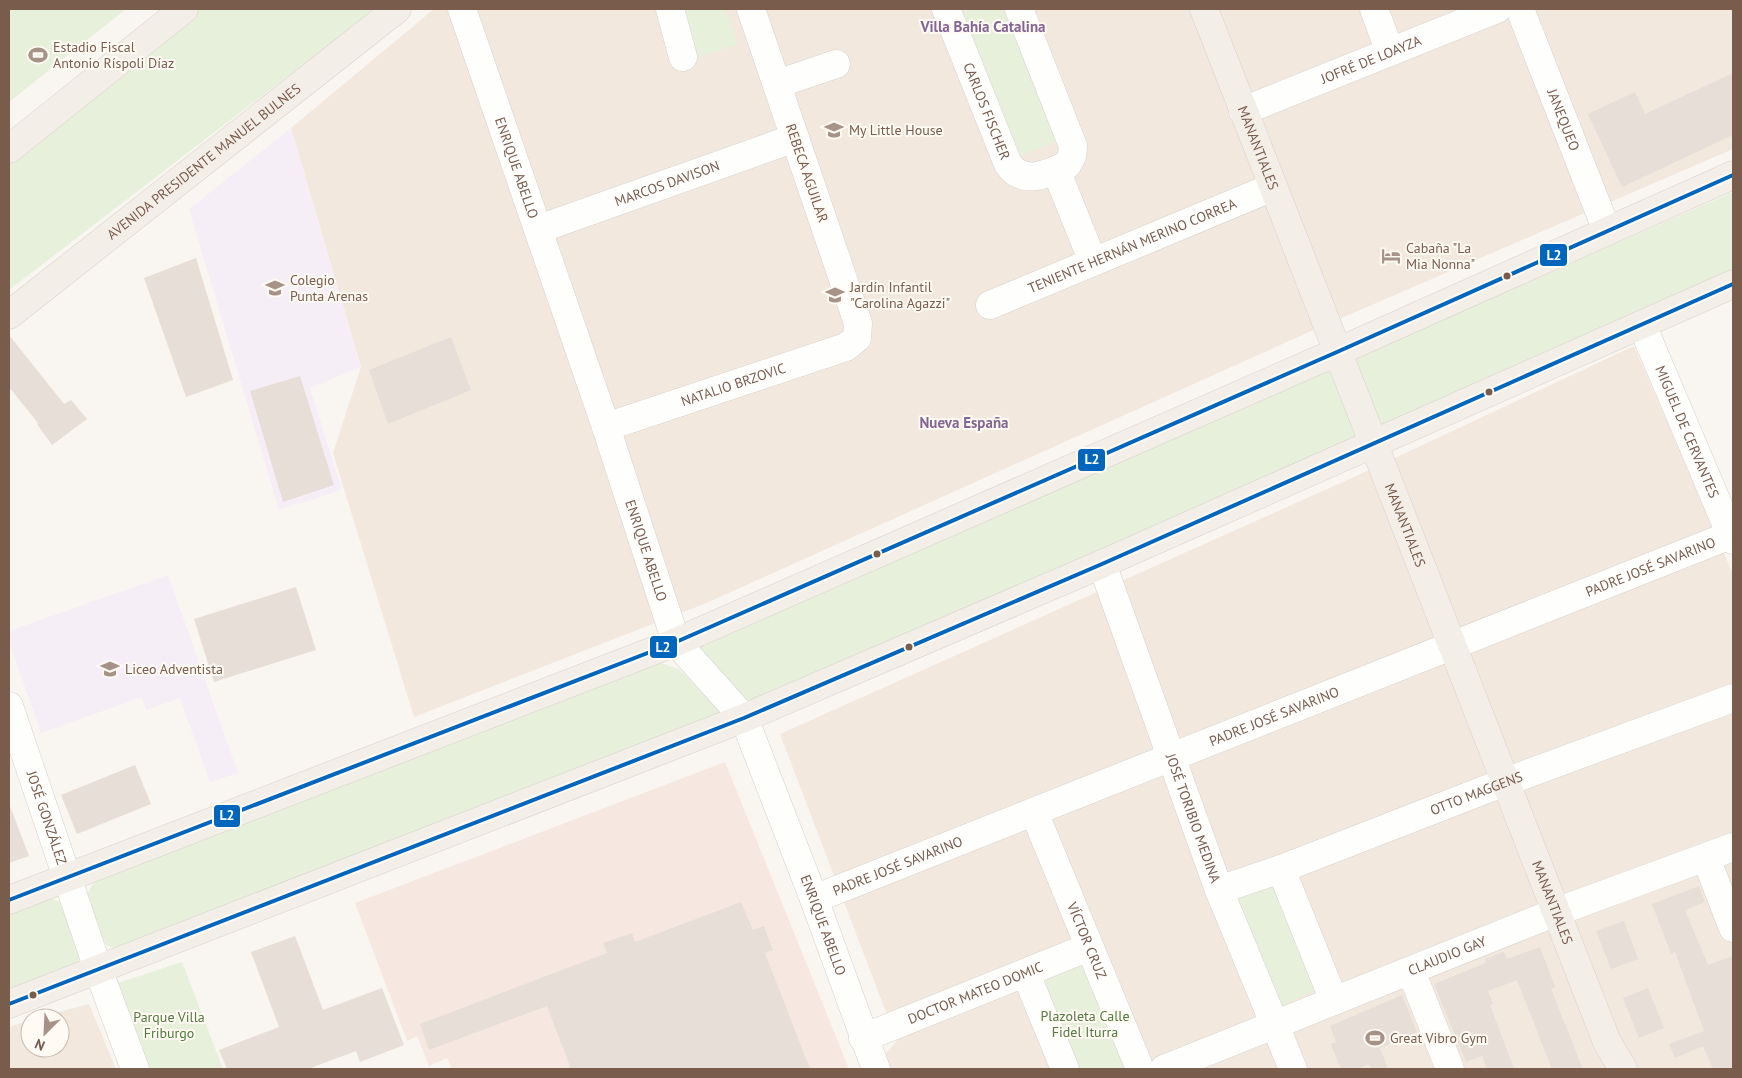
<svg xmlns="http://www.w3.org/2000/svg" width="1742" height="1078" font-family="'PT Sans',sans-serif">
	<rect width="100%" height="100%" fill="#f9f5f0"/>
	<g fill="#f2e8de">
		<path d="M 434,9 L 1733,9 L 1733,149 L 1309,332 L 704,604 L 414,717 L 333,453 L 361,367 L 291,128 Z"/>
		<path d="M 1634,346 L 1733,574 L 1733,1069 L 871,1069 L 897,1041 L 780,734 L 1363,473 Z"/>
		<path d="M 89,1004 L 116,1069 L 9,1069 L 9,1027 L 30,1020 L 30,1048 L 60,1048 L 60,1018 L 36,1018 Z"/>
	</g>
	<path fill="#f6e8e1" d="M 725,762 L 849,1069 L 452,1069 L 447,1058 L 429,1066 L 417,1036 L 407,1041 L 355,903 Z"/>
	<g fill="#f6eef6">
		<path d="M 291,128 L 361,367 L 310,388 L 342,490 L 279,510 L 189,209 Z"/>
		<path d="M 168,575 L 238,773 L 210,782 L 180,698 L 146,710 L 142,697 L 41,733 L 9,641 L 9,631 Z"/>
	</g>
	<g fill="#e7f0db">
		<path d="M 9,9 L 126,9 L 9,102 Z"/>
		<path d="M 191,9 L 375,9 L 9,290 L 9,151 Z"/>
		<path d="M 679,9 L 725,9 L 738,44 L 696,58 Z"/>
		<path d="M 957,9 L 1007,9 L 1059,140 L 1016,158 Z"/>
		<path d="M 1733,192 L 1733,271 L 747,707 L 698,648 Z"/>
		<path d="M 661,663 L 680,670 L 719,710 L 717,721 L 123,951 L 106,945 L 86,896 L 94,882 Z"/>
		<path d="M 1272,882 L 1317,989 L 1279,1007 L 1232,895 Z"/>
		<path d="M 50,898 L 63,903 L 81,951 L 77,966 L 9,992 L 9,914 Z"/>
		<path d="M 1083,960 L 1129,1069 L 1078,1069 L 1038,980 Z"/>
		<path d="M 182,962 L 223,1069 L 150,1069 L 118,983 Z"/>
	</g>
	<g fill="#e6ded7">
		<path d="M 1733,73 L 1733,135 L 1622,187 L 1588,114 L 1635,92 L 1645,114 Z"/>
		<path d="M 196,258 L 233,380 L 186,397 L 144,278 Z"/>
		<path d="M 9,335 L 64,404 L 71,400 L 87,419 L 52,445 L 37,424 L 38,423 L 9,387 Z"/>
		<path d="M 451,337 L 471,390 L 388,424 L 369,370 Z"/>
		<path d="M 300,376 L 334,485 L 283,502 L 250,391 Z"/>
		<path d="M 296,587 L 316,650 L 214,682 L 194,619 Z"/>
		<path d="M 135,765 L 151,804 L 77,834 L 61,795 Z"/>
		<path d="M 10,806 L 29,856 L 9,863 L 9,807 Z"/>
		<path d="M 1699,886 L 1705,902 L 1685,910 L 1708,965 L 1733,956 L 1733,1069 L 1713,1069 L 1703,1046 L 1675,1058 L 1669,1044 L 1704,1031 L 1675,952 L 1671,954 L 1652,904 Z"/>
		<path d="M 741,902 L 753,930 L 764,926 L 773,950 L 765,953 L 810,1069 L 571,1069 L 547,1006 L 429,1050 L 420,1024 L 607,953 L 603,943 L 632,933 L 635,942 Z"/>
		<path d="M 1624,921 L 1638,959 L 1611,969 L 1596,931 Z"/>
		<path d="M 295,936 L 323,1010 L 382,988 L 404,1045 L 360,1062 L 356,1051 L 308,1069 L 227,1069 L 219,1050 L 279,1027 L 251,952 Z"/>
		<path d="M 1540,947 L 1555,987 L 1551,989 L 1583,1069 L 1552,1069 L 1517,980 L 1488,991 L 1493,1004 L 1490,1005 L 1514,1069 L 1487,1069 L 1482,1056 L 1466,1062 L 1434,984 L 1486,963 L 1485,959 L 1504,952 L 1507,959 Z"/>
		<path d="M 1648,988 L 1664,1028 L 1639,1038 L 1623,998 Z"/>
		<path d="M 1402,995 L 1417,1032 L 1380,1048 L 1388,1069 L 1372,1069 L 1369,1064 L 1356,1069 L 1341,1069 L 1331,1044 L 1336,1042 L 1330,1026 Z"/>
	</g>
	<g fill="none" stroke-linecap="round" stroke-linejoin="round">
		<g stroke="#d7d1cb" stroke-width="29">
			<g id="minor">
				<path id="s1" d="M 462,9 L 606,427 L 676,642 L 744,718 L 814,899 L 876,1069"/>
				<path d="M 670,9 L 683,57"/>
				<path id="s2" d="M 946,9 L 1008,164 C 1023,186 1048,174 1067,165 L 1072,156 L 1073,146 L 1019,9"/>
				<path d="M 1374,9 L 1390,52"/>
				<path id="s3" d="M 1520,9 L 1607,231"/>
				<path d="M 777,84 L 836,64"/>
				<path id="s4" d="M 1243,111 L 1497,9"/>
				<path d="M 1056,170 L 1093,262"/>
				<path id="s5" d="M 539,229 L 795,138"/>
				<path id="s6" d="M 990,305 L 1273,187"/>
				<path id="s7" d="M 1642,325 L 1733,540"/>
				<path id="s8" d="M 606,427 L 846,347 L 857,338 L 858,323 L 751,9"/>
				<path id="s9" d="M 1102,564 L 1219,890 L 1293,1069"/>
				<path id="s10" d="M 9,706 L 98,969 L 135,1069"/>
				<path id="s11" d="M 1034,812 L 1140,1069"/>
				<path d="M 1706,858 L 1733,928"/>
				<path d="M 1281,869 L 1334,1001"/>
				<path id="s12" d="M 1219,890 L 1281,869 L 1505,782 L 1733,698"/>
				<path id="s13" d="M 814,899 L 1733,534"/>
				<path d="M 1411,971 L 1450,1069"/>
				<path d="M 1026,974 L 1065,1069"/>
				<path id="s14" d="M 863,1038 L 1089,947"/>
				<path id="s15" d="M 1164,1069 L 1556,912 L 1733,847"/>
			</g>
		</g>
		<g stroke="#dad1cc" stroke-width="29">
			<g id="major">
				<path id="s16" d="M 1204,9 L 1607,1042 L 1623,1069"/>
				<path d="M 9,149 L 184,9"/>
				<path id="s17" d="M 9,315 L 397,9"/>
				<path d="M 9,900 L 676,642 L 1337,352 L 1733,175"/>
				<path d="M 9,1004 L 744,718 L 1102,564 L 1733,284"/>
			</g>
		</g>
		<use href="#minor" stroke="#fefefd" stroke-width="28"/>
		<use href="#major" stroke="#f3eee8" stroke-width="28"/>
		<g stroke="#fffaf3" stroke-width="8">
			<g id="bus-1">
				<path d="M 9,900 L 676,642 L 1337,352 L 1733,175"/>
				<path d="M 9,1004 L 744,718 L 1102,564 L 1733,284"/>
			</g>
		</g>
		<use href="#bus-1" stroke="#0065bd" stroke-width="4"/>
	</g>
	<defs>
		<g id="stadium-bare" transform="scale(1.5)"><path d="M0-5a6.5 5 0 1 0 0 10a6.5 5 0 1 0 0-10ZM-3.5-1.8h7v3.6h-7Z" fill="#a69286" stroke="#fffaf3" stroke-width="2.5" paint-order="stroke"/></g>
		<g id="school-bare" transform="scale(1.5)"><path d="M0-5L7-2L0 1L-7-2ZM-4 1L0 2.5L4 1V4Q0 6-4 4Z" fill="#a69286" stroke="#fffaf3" stroke-width="2.5" paint-order="stroke"/></g>
		<g id="hotel-bare" transform="scale(1.5)"><path d="M-6-4.5h1.5V1H6V5H4.5V3h-9V5H-6ZM-4 0a1.8 1.8 0 1 1 3.6 0ZM.5 0V-2.5h3Q6-2.5 6 0Z" fill="#a69286" stroke="#fffaf3" stroke-width="2.5" paint-order="stroke"/></g>
	</defs>
	<g fill-rule="evenodd">
		<use href="#stadium-bare" x="38" y="55"/>
		<use href="#school-bare" x="834" y="130"/>
		<use href="#hotel-bare" x="1391" y="256"/>
		<use href="#school-bare" x="275" y="288"/>
		<use href="#school-bare" x="835" y="295"/>
		<use href="#school-bare" x="110" y="669"/>
		<use href="#stadium-bare" x="1375" y="1038"/>
	</g>
	<g fill="#7a5c4d" stroke="#fffaf3" stroke-width="2">
		<circle cx="1507" cy="276" r="4.5"/>
		<circle cx="1489" cy="392" r="4.5"/>
		<circle cx="877" cy="554" r="4.5"/>
		<circle cx="909" cy="647" r="4.5"/>
		<circle cx="33" cy="995" r="4.5"/>
	</g>
	<g text-anchor="middle" dominant-baseline="central" stroke-width="4" stroke-linejoin="round" paint-order="stroke">
		<g font-size="14" fill="#7a5c4d" stroke="#fffaf3" text-anchor="start">
			<text x="53" y="47">Estadio Fiscal<tspan x="53" dy="16">Antonio Ríspoli Díaz</tspan></text>
			<text x="849" y="130">My Little House</text>
			<text x="1406" y="248">Cabaña "La<tspan x="1406" dy="16">Mia Nonna"</tspan></text>
			<text x="290" y="280">Colegio<tspan x="290" dy="16">Punta Arenas</tspan></text>
			<text x="850" y="287">Jardín Infantil<tspan x="850" dy="16">"Carolina Agazzi"</tspan></text>
			<text x="125" y="669">Liceo Adventista</text>
			<text x="1390" y="1038">Great Vibro Gym</text>
		</g>
		<g font-size="14" fill="#7a5c4d" stroke="#fffaf3">
			<text stroke="none"><textPath href="#s4" startOffset="138">JOFRÉ DE LOAYZA</textPath></text>
			<text stroke="none"><textPath href="#s2" startOffset="110">CARLOS FISCHER</textPath></text>
			<text stroke="none"><textPath href="#s3" startOffset="119">JANEQUEO</textPath></text>
			<text stroke="none"><textPath href="#s16" startOffset="149">MANANTIALES</textPath></text>
			<text stroke="none"><textPath href="#s17" startOffset="248">AVENIDA PRESIDENTE MANUEL BULNES</textPath></text>
			<text stroke="none"><textPath href="#s1" startOffset="168">ENRIQUE ABELLO</textPath></text>
			<text transform="translate(807 173) rotate(71)">REBECA AGUILAR</text>
			<text stroke="none"><textPath href="#s5" startOffset="136">MARCOS DAVISON</textPath></text>
			<text stroke="none"><textPath href="#s6" startOffset="154">TENIENTE HERNÁN MERINO CORREA</textPath></text>
			<text stroke="none"><textPath href="#s8" startOffset="134">NATALIO BRZOVIC</textPath></text>
			<text stroke="none"><textPath href="#s7" startOffset="116">MIGUEL DE CERVANTES</textPath></text>
			<text stroke="none"><textPath href="#s16" startOffset="554">MANANTIALES</textPath></text>
			<text stroke="none"><textPath href="#s1" startOffset="572">ENRIQUE ABELLO</textPath></text>
			<text stroke="none"><textPath href="#s13" startOffset="900">PADRE JOSÉ SAVARINO</textPath></text>
			<text stroke="none"><textPath href="#s13" startOffset="495">PADRE JOSÉ SAVARINO</textPath></text>
			<text stroke="none"><textPath href="#s12" startOffset="275">OTTO MAGGENS</textPath></text>
			<text stroke="none"><textPath href="#s10" startOffset="118">JOSÉ GONZÁLEZ</textPath></text>
			<text stroke="none"><textPath href="#s9" startOffset="270">JOSÉ TORIBIO MEDINA</textPath></text>
			<text stroke="none"><textPath href="#s13" startOffset="90">PADRE JOSÉ SAVARINO</textPath></text>
			<text stroke="none"><textPath href="#s16" startOffset="959">MANANTIALES</textPath></text>
			<text stroke="none"><textPath href="#s1" startOffset="992">ENRIQUE ABELLO</textPath></text>
			<text stroke="none"><textPath href="#s11" startOffset="139">VÍCTOR CRUZ</textPath></text>
			<text stroke="none"><textPath href="#s15" startOffset="305">CLAUDIO GAY</textPath></text>
			<text stroke="none"><textPath href="#s14" startOffset="121">DOCTOR MATEO DOMIC</textPath></text>
		</g>
		<g font-size="14" fill="#537a41" stroke="#fffaf3">
			<text x="1085" y="1016">Plazoleta Calle<tspan x="1085" dy="16">Fidel Iturra</tspan></text>
			<text x="169" y="1017">Parque Villa<tspan x="169" dy="16">Friburgo</tspan></text>
		</g>
		<g font-size="15" font-weight="bold" fill="#846695" stroke="#fffaf3">
			<text x="983" y="26">Villa Bahía Catalina</text>
			<text x="964" y="422">Nueva España</text>
		</g>
	</g>
	<g stroke="#fffaf3" stroke-width="2">
		<rect x="1539" y="243" width="29" height="24" rx="5" fill="#0065bd"/>
		<rect x="1077" y="448" width="29" height="24" rx="5" fill="#0065bd"/>
		<rect x="649" y="635" width="29" height="24" rx="5" fill="#0065bd"/>
		<rect x="213" y="804" width="28" height="24" rx="5" fill="#0065bd"/>
	</g>
	<g font-size="14" text-anchor="middle" font-weight="bold" fill="#fff">
		<text x="1554" y="260">L2</text>
		<text x="1092" y="464">L2</text>
		<text x="663" y="652">L2</text>
		<text x="227" y="820">L2</text>
	</g>
	<rect width="1742" height="1078" fill="none" stroke="#7a5c4d" stroke-width="20"/>
	<g transform="translate(45 1033) rotate(204)"><circle r="24" fill="#fffaf3" stroke="#cabbb1"/>
	<path d="M0-4L9 19L0 12L-9 19Z" fill="#a69286"/>
	<text y="-8" font-size="14" font-weight="bold" text-anchor="middle" fill="#7a5c4d">N</text>
	</g>
</svg>
